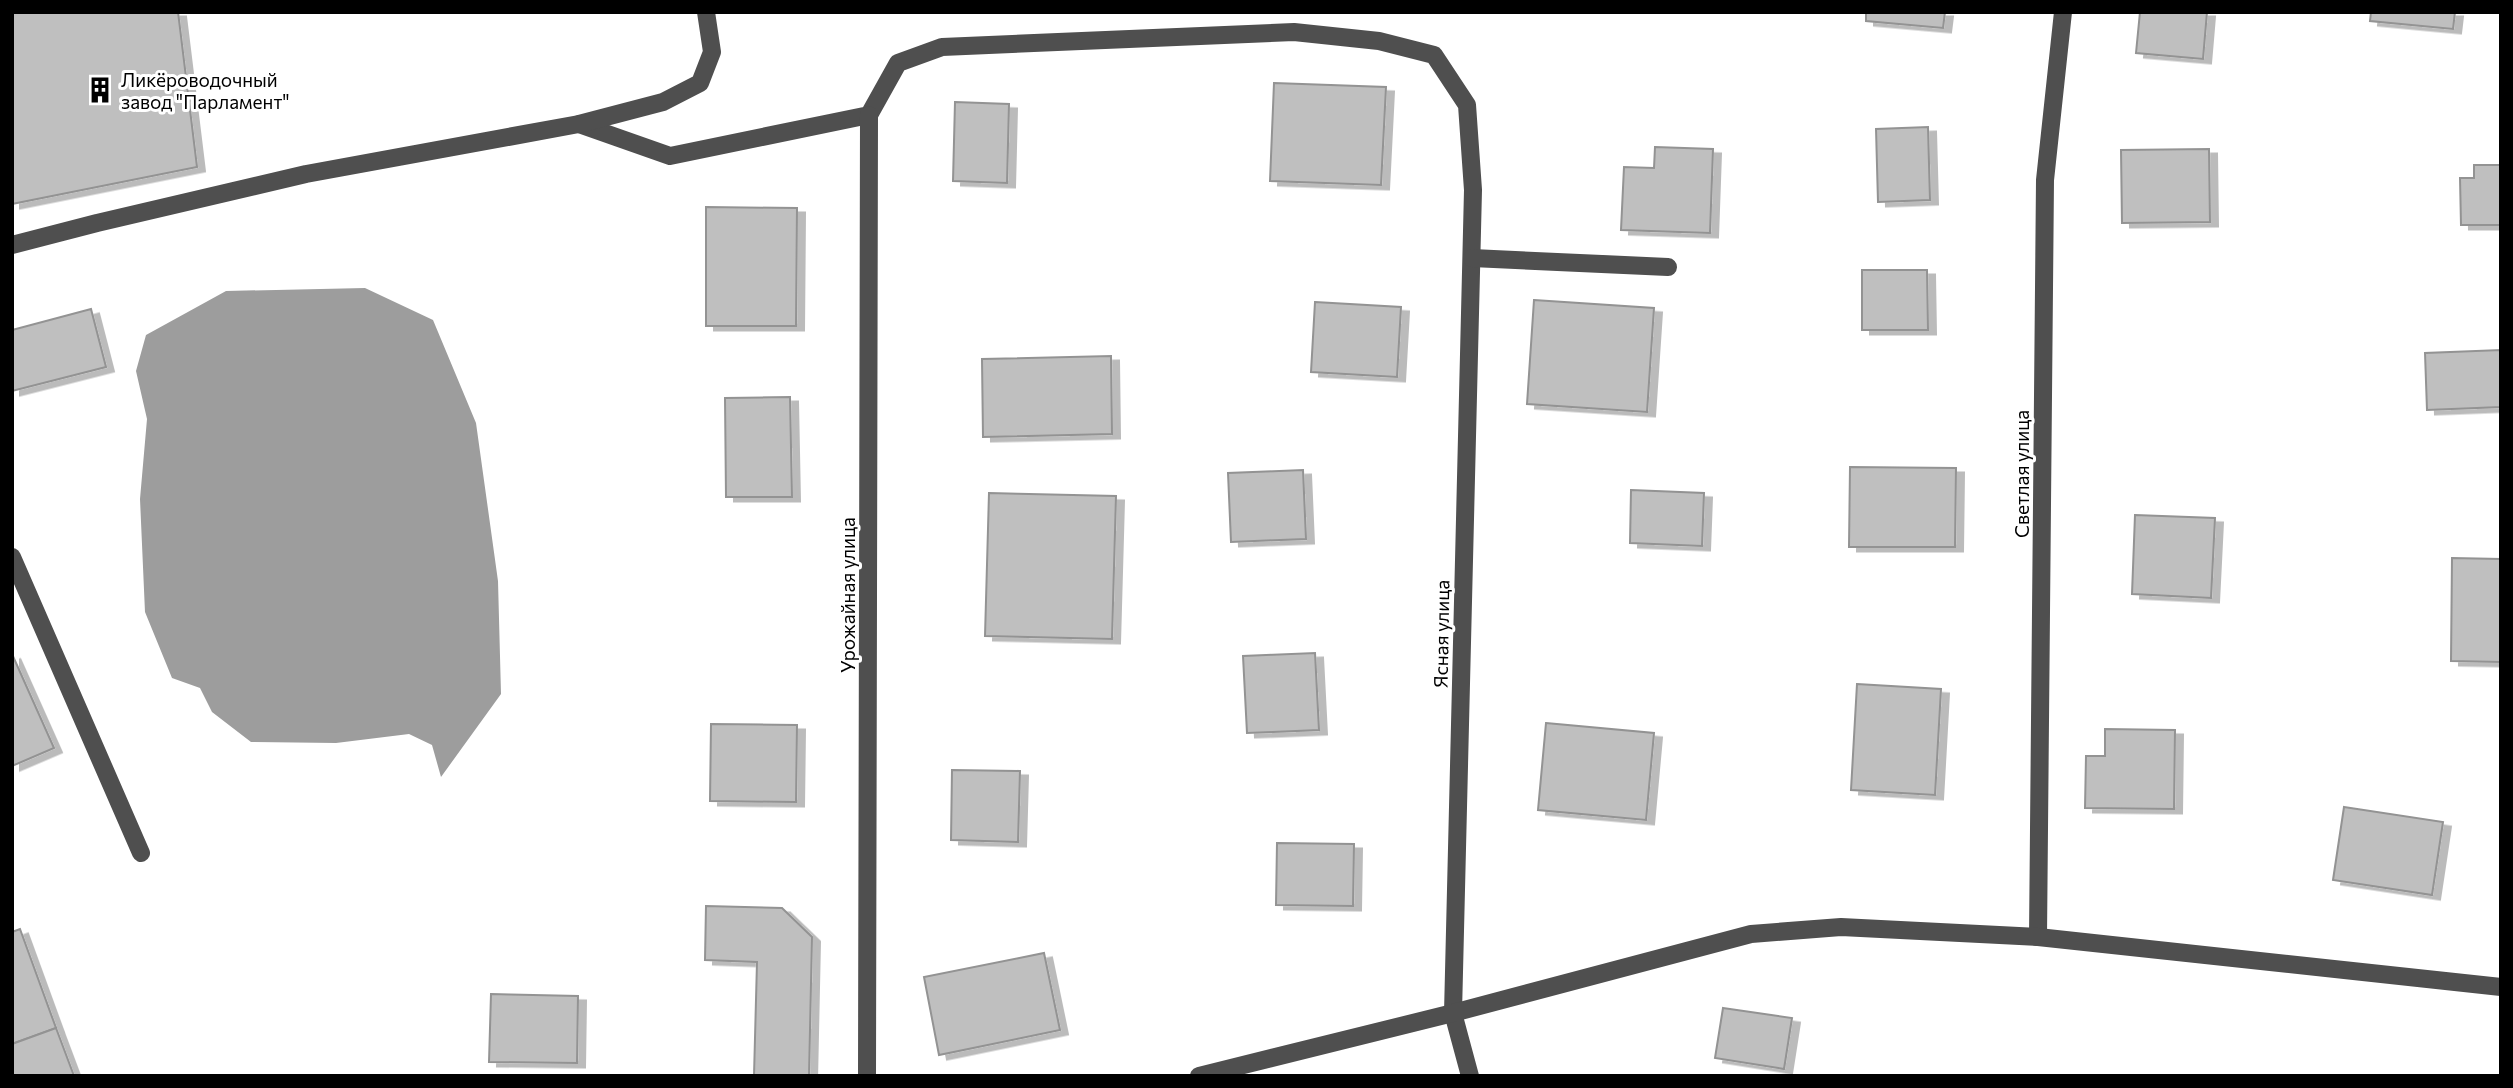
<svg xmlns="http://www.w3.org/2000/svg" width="2513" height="1088" font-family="Commissioner,sans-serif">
	<defs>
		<filter id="shadow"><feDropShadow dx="8" dy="4.5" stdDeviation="0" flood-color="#0004"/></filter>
	</defs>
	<rect width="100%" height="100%" fill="#fff"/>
	<path fill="#9d9d9d" d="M 365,288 L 433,320 L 476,423 L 498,581 L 501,694 L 441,777 L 432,745 L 409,734 L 336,743 L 251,742 L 212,712 L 200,688 L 172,678 L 145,612 L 140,499 L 147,419 L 136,371 L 146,335 L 226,291 Z"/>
	<g fill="#bfbfbf" stroke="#939393" stroke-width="2" filter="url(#shadow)">
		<path d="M 12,12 L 178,12 L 197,167 L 12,204 Z"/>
		<path d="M 1866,12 L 1945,12 L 1943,28 L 1866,21 Z"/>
		<path d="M 2140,12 L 2207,12 L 2203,59 L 2136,53 Z"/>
		<path d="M 2371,12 L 2455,12 L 2453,29 L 2370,21 Z"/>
		<path d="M 1274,83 L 1386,87 L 1381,185 L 1270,181 Z"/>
		<path d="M 955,102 L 1009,104 L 1007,183 L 953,181 Z"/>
		<path d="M 1928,127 L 1930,200 L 1878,202 L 1876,129 Z"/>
		<path d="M 1655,147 L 1713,149 L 1710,233 L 1621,230 L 1624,167 L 1654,168 Z"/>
		<path d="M 2209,149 L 2210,222 L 2122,223 L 2121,150 Z"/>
		<path d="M 2474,165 L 2501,165 L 2501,225 L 2461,225 L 2460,178 L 2474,178 Z"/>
		<path d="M 706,207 L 797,208 L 796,326 L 706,326 Z"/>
		<path d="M 1862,270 L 1927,270 L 1928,330 L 1862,330 Z"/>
		<path d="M 1534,300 L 1654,308 L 1647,412 L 1527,404 Z"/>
		<path d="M 1315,302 L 1401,307 L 1397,377 L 1311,372 Z"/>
		<path d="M 91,309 L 106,367 L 12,391 L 12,330 Z"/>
		<path d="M 2501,350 L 2501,407 L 2427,410 L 2425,353 Z"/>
		<path d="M 1111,356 L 1112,434 L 983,437 L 982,359 Z"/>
		<path d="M 790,397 L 792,497 L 726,497 L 725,398 Z"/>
		<path d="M 1850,467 L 1956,468 L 1955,547 L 1849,547 Z"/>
		<path d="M 1303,470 L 1306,539 L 1231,542 L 1228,473 Z"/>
		<path d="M 1631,490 L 1704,493 L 1702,546 L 1630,543 Z"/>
		<path d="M 989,493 L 1116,496 L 1112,639 L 985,636 Z"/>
		<path d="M 2135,515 L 2215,518 L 2211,598 L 2132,594 Z"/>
		<path d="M 2452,558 L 2501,559 L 2501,662 L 2451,661 Z"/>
		<path d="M 1315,653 L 1319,730 L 1247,733 L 1243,656 Z"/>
		<path d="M 12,654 L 54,748 L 12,766 Z"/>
		<path d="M 1857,684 L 1941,689 L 1935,795 L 1851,790 Z"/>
		<path d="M 1546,723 L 1654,733 L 1646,820 L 1538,810 Z"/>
		<path d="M 711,724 L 797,725 L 796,802 L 710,801 Z"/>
		<path d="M 2105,729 L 2175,730 L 2174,809 L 2085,808 L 2086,756 L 2105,756 Z"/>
		<path d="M 952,770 L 1020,771 L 1018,842 L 951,840 Z"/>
		<path d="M 2344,807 L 2443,822 L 2432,895 L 2333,880 Z"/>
		<path d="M 1277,843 L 1354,844 L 1353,906 L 1276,905 Z"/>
		<path d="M 706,906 L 782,908 L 812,937 L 809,1076 L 754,1076 L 757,962 L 705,960 Z"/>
		<path d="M 20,929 L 56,1028 L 12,1044 L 12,932 Z"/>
		<path d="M 1044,953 L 1060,1030 L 939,1055 L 924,977 Z"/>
		<path d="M 491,994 L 578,996 L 577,1063 L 489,1062 Z"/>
		<path d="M 1723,1008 L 1792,1018 L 1784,1069 L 1715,1058 Z"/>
		<path d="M 56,1028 L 74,1076 L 12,1076 L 12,1044 Z"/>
	</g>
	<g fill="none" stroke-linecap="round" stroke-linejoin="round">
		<g stroke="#4f4f4f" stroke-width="18">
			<path d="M 579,124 L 670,156 L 869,115 L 898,63 L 942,47 L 1294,32 L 1379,41 L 1434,55 L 1467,105 L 1473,190 L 1453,1013 L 1470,1076"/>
			<path d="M 12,245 L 97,223 L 306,174 L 579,124 L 663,102 L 700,83 L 712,52 L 706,12"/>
			<path d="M 1472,258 L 1668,267"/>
			<path d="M 12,557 L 141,853"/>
			<path d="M 2038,937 L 2045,180 L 2063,12"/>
			<path d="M 867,1076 L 869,115"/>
			<path d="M 1199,1076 L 1453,1013 L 1751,934 L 1841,927 L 2038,937 L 2501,987"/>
		</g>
	</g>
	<defs>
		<g id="building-bare" transform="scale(2.1)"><path d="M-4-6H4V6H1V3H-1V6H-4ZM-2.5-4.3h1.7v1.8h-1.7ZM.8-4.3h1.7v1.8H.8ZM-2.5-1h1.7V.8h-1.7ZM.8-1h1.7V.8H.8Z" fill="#000" stroke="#fff" stroke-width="2.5" paint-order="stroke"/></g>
	</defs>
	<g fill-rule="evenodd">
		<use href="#building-bare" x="100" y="90"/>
	</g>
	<g text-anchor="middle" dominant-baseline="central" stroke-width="6" stroke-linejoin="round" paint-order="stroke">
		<g font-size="19" fill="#000" stroke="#fff" text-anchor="start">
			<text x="121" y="79">Ликёроводочный<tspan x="121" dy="22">завод "Парламент"</tspan></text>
		</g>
		<g font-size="19" fill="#000" stroke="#fff">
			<text transform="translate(2021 474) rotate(-90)">Светлая улица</text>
			<text transform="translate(847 595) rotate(-90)">Урожайная улица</text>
			<text transform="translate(1441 634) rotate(-89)">Ясная улица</text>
		</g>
	</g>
	<rect width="2513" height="1088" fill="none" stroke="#000000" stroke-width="28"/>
</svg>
